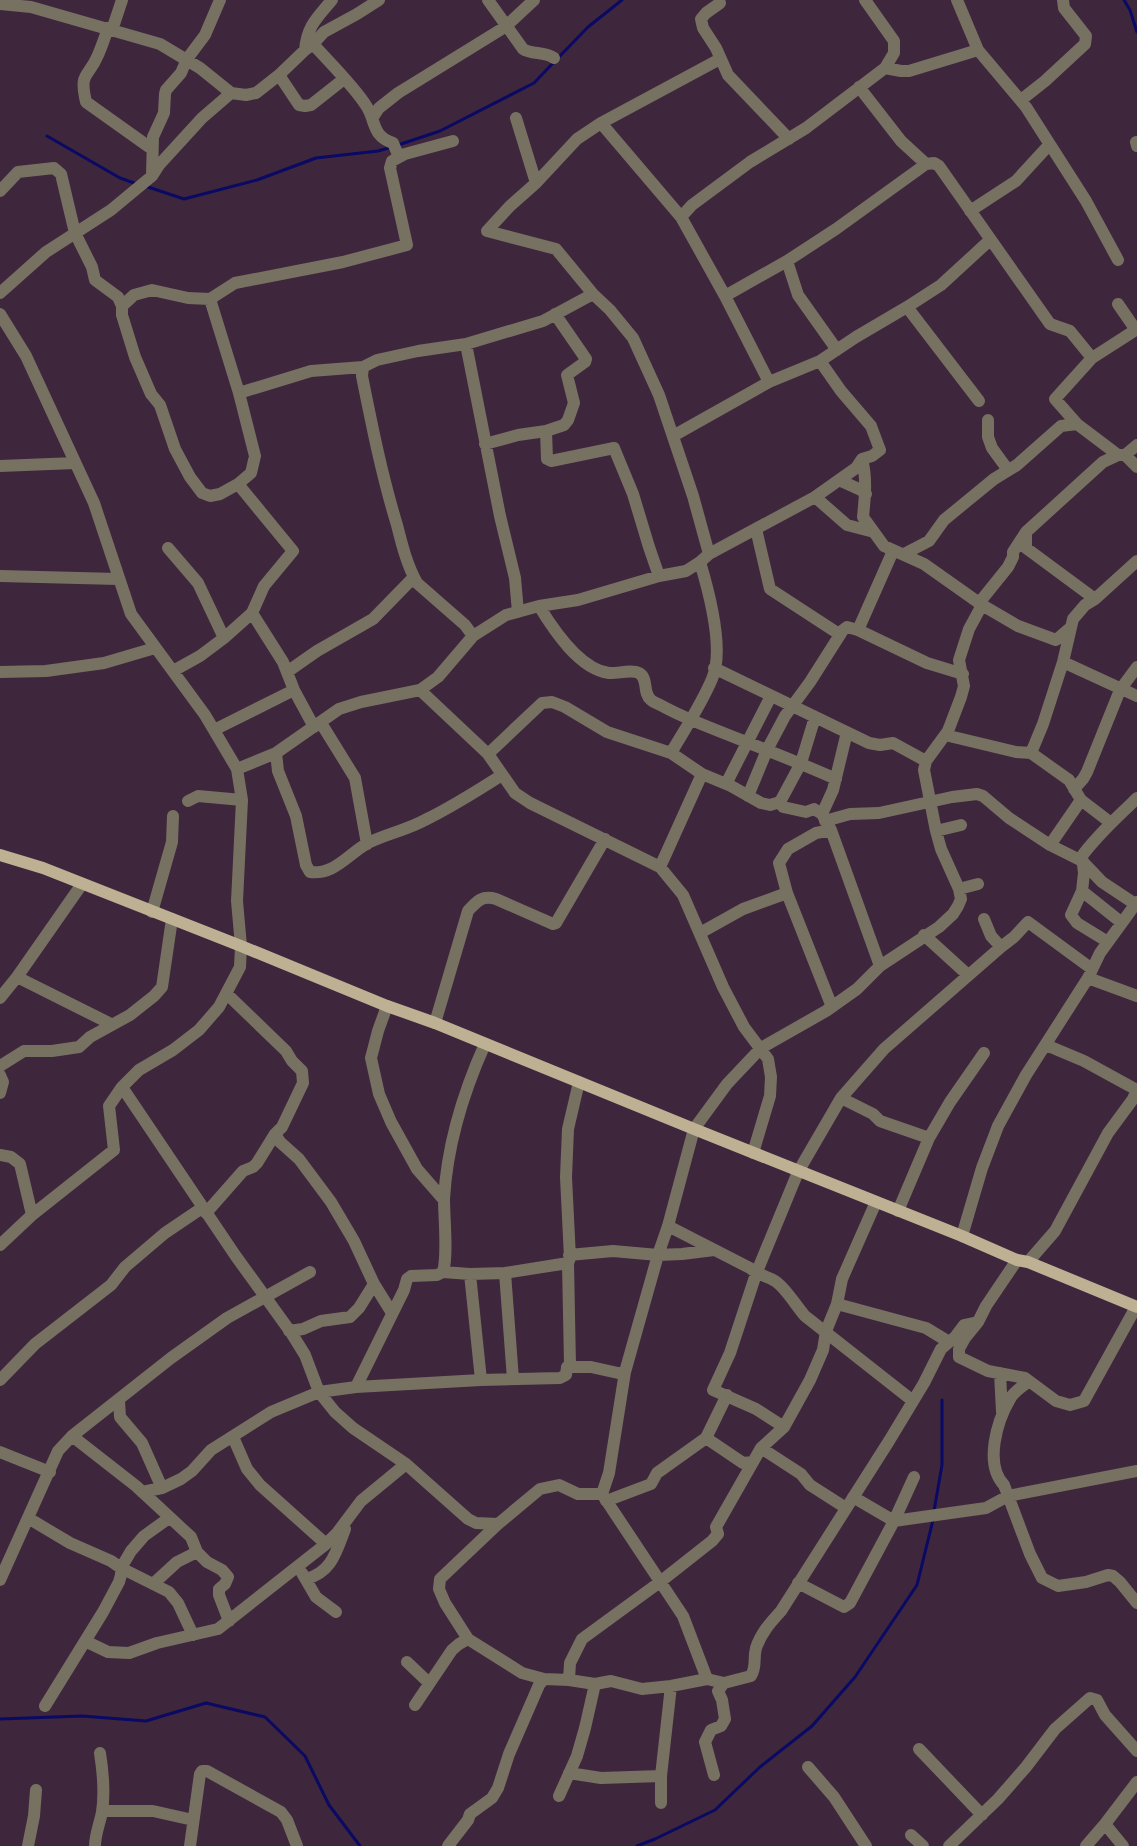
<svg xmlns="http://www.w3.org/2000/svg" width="1137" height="1846" viewBox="0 0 1137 1846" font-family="'Exo 2',sans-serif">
<rect width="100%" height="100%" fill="#3e263d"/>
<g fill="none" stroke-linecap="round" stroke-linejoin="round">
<!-- stream -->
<path stroke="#0a0a64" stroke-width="3" d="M1124 0 1130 10 1137 32
M558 58 588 27 622 0
M47 136 120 178 137 184
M398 145 440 131 534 83 554 62
M145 186 184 199 257 180 316 158 378 151 392 147
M934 1511 942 1465V1400
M0 1719 82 1716 146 1721 206 1703 265 1717 305 1756 329 1805 360 1846
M637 1846 655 1839 715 1810 760 1767 812 1726 855 1677 917 1585 933 1520"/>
<!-- minor -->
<path stroke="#777162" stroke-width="12" d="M488 0 523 49C532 55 544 51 554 58
M957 0 978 50 1026 107 1086 201 1118 260
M720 3 706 13 701 19 703 28 716 48 728 75 789 139
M0 4 31 7 160 44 200 68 231 93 246 95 256 93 279 75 305 50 313 44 324 32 357 14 379 0
M108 28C105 37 102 46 98 55 88 79 79 71 86 102L152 149
M112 30 122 0
M313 44C329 62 355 87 367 107 376 122 372 136 393 143L399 157
M305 50C307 26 317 18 332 0
M885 68 901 71H909L978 50
M279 75 299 105 305 106 311 105 344 79
M859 87 901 141 926 164 934 163 939 166 1050 324 1070 331 1092 358
M1021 100 1045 81 1085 44 1086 36 1064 8 1063 0
M373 117 379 108 398 93 505 27 534 0
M516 118 536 183 510 206 487 231 556 249 593 294 610 310 633 338 659 395 693 496 709 554
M601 123 681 217 725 296 769 382
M1136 142 1137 146
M152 176 153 137 164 113 165 94 166 90 181 73 187 59 205 35 220 0
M536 183 577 139 601 123 720 59
M0 191 18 172 54 168 61 174 75 233 92 267 95 280 118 297 122 306V315L135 357 151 394 160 405 175 449 190 477 202 493 210 496 220 494 238 484 251 473 255 456 239 393 210 299 188 298 152 290 134 295 122 306
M970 211 1016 181 1049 145
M681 217 692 205 750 162 806 128 885 68 894 53V41L865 0
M787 261 798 295 837 350
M0 293 46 252 111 210 152 176 159 165 202 118 231 93
M725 296 787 261 836 229 926 164
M210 299 235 283 343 262 407 245 390 168 392 161 405 154 453 141
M1118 304 1136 330
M907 307 979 401
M0 314 26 356 94 503 131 614 205 715 237 769 242 800 237 901 241 946 240 967 219 1007 199 1030 173 1050 139 1070 122 1087 109 1106 114 1150 32 1215 0 1245
M1137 329 1092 358 1055 399 1077 424 1118 455H1125L1137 467
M466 344 500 516 515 578 518 612
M363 367 362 376C372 426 382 476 397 525 402 545 407 565 417 583L465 625 473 636
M239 393 311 371 363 367 377 360 418 351 466 344 543 321 593 294
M988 420V437L992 448 1008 470
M546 431 547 459 551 461 614 448 633 494 649 547 659 576
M673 436 769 382 820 361 856 337 907 307 941 285 990 240
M485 444 518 435 546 431 564 425 568 420 574 403 567 375 585 362 586 359 555 314
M1125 455 1137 445
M862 459C867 478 865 497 863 517L884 546 924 564 982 605 1018 626 1056 640 1070 628
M0 466 75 463
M839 480 861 490 866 494
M815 497 847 525 874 532
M756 529 770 589 839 634
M1026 532V548L1095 599
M168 548 198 583 224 638
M904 554 929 541 944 520 994 479 1017 465 1061 426 1077 424
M0 576 118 579
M979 603 1008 567 1013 557V552L1026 532 1103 462 1118 455
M539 606C553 629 579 669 609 673 617 674 631 669 639 673 649 679 642 692 651 700 654 703 660 704 664 707 681 716 698 723 716 730 756 746 796 761 836 779
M252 613 283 662 294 690 314 727
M858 630 927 663 963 674
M1063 662 1137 696
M714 668 869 743 880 745 893 743 926 761
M173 671 200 656 224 638 252 613 264 586 293 551 238 484
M0 672 46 671 104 663 155 648
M287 672 317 651 373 619 414 577
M420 690 488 754 515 793 530 803 660 867 683 895 723 987 744 1027 768 1059 771 1077 770 1096 753 1153
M321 723 355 778 367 844
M214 730 294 690
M945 735 1016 752 1031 753 1069 780 1081 800 1111 823
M276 753 278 771 296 816 306 865 310 872C335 875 348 854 368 843 386 834 407 830 425 820 452 807 477 791 502 775
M671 753C685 729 701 705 712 679 725 650 709 592 700 562
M1031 753 1043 724 1063 662 1073 619 1085 605 1095 599 1137 561
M488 754 542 703 552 702 565 707 607 732 671 753 702 774 731 786 761 803 770 805 780 802 783 807 806 812 814 809 822 814 831 830 880 966
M237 769 276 753 339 709 361 702 420 690 438 677 473 636 506 615 539 606 578 600 659 576 686 571 700 562 709 554 815 497 856 468 862 459 872 456 880 450 871 426 841 391 820 361
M726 784 771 696
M1074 789 1083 779 1087 772 1120 690 1137 667
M748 796 767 750 785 716 810 682 843 630 847 627 858 630 893 551
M188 801 198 796 242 800
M780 802 801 763 815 717
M822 814 833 790 847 732
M825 821 850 814 879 813 952 797 977 794 983 796 1009 818 1050 845 1082 861 1102 882 1135 904
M831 830 816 833 788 849 779 863 787 893 832 1007
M936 831 961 825
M1050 845 1081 800
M660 867 702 774
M959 889 978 884
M1082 891 1122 923
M152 912 172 842 173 816
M984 919 991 936 1001 947
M700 933 743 909 787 893
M924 935 968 975
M1108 942 1077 923 1071 915 1082 891 1084 873 1082 856C1099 833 1118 817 1137 798
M17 977 111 1024
M1088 978 1137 996
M0 998 17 977 82 884
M387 1006 378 1031 371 1058 379 1094 391 1122 417 1169 444 1200
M435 1023 468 911C477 901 482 895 496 899L553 924 556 923 605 839
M0 1066 24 1051H52L79 1047 90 1037 130 1015 154 996 162 987 172 919
M0 1075 3 1082 0 1093
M122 1087 235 1255 292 1334 305 1355 319 1392 335 1412 353 1428 406 1464 468 1519 476 1523 498 1524
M841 1098 873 1114 880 1121 929 1138
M275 1134 280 1142 299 1159 331 1202 354 1241 374 1284 392 1313
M0 1155 11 1157 20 1164 32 1215
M898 1211 929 1138 950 1102 984 1053
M206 1213 243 1171 253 1167 257 1163 275 1134 282 1127 303 1083 302 1071 292 1061 286 1051 227 994
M668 1226 750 1268C758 1275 767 1276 775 1281 786 1288 796 1306 805 1316L913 1401
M962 1236 982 1168 998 1126 1026 1075 1088 978 1100 953 1137 902
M569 1255 613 1251 658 1255 682 1254 714 1250
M1017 1260 986 1306 978 1322 965 1338 959 1349V1357L988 1371 1025 1378 1056 1401 1070 1405 1084 1401 1136 1307
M1028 1262 1055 1231 1108 1133 1133 1099 1137 1090 1084 1061 1046 1045
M443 1272C448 1255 444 1218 444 1199 447 1146 463 1093 485 1044
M505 1273 513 1379
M470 1274 481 1380
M837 1304 926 1328 949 1342
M289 1331 303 1329 321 1321 350 1317 359 1308 374 1284
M567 1367H591L618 1373 625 1372
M1000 1373 1002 1412
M1025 1378 1026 1383 1024 1385C1019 1389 1013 1393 1010 1399 997 1421 984 1464 1004 1485L1030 1554 1042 1578 1058 1586 1086 1582 1108 1575 1113 1576 1120 1582 1137 1603
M0 1380 35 1344 111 1285 125 1267 165 1233 202 1208
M356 1387 404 1290 407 1279 411 1276 437 1275 443 1272 470 1274 505 1273 568 1263
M119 1401 120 1417 142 1443 162 1488
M784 1427 756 1409 713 1390 730 1353 756 1274 798 1172 841 1098 884 1049 1001 947 1014 937 1028 922 1092 969
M72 1436 136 1486 191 1537 197 1552 207 1562 222 1570 228 1577 225 1584 219 1589V1595L229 1621
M233 1437 247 1469 260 1485 326 1544
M706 1438 743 1463 753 1462 761 1448 801 1474 810 1485 846 1508
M0 1452 50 1472
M142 1492 162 1488 181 1479 192 1471 211 1450 271 1412 319 1392 356 1387 481 1380 560 1378 566 1375 567 1367 570 1365 568 1263 570 1258 566 1177 568 1129 579 1082
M602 1494 609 1473 625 1372 658 1255 668 1226 694 1129 727 1084 761 1048 826 1011 857 989 880 966 939 927 953 914 958 906 961 899 959 889 941 849 936 831 924 770 926 761 948 731 961 697 964 686 959 660 969 629 982 605
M602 1494H578L559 1485 540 1489 498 1524 440 1579 439 1589 445 1603 468 1639 522 1673 544 1679 569 1680 570 1663 582 1639 660 1582 712 1541 718 1534 716 1527 761 1448 784 1427 810 1380 823 1350 826 1331 837 1304 842 1279 876 1202
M602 1494 683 1616 707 1679
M853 1497 894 1521 986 1508 1008 1496 1137 1471
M606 1501 651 1484 657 1473 706 1438 727 1395
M28 1518 70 1543 111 1561 121 1568 169 1592 178 1603 193 1635
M302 1573 316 1597 336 1612
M306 1579C332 1572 336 1552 345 1529
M0 1580 58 1451 72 1436 171 1358 227 1318 310 1272
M798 1583 844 1607 850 1603 894 1521 914 1477
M153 1584 177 1562 197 1552
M85 1641 108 1652 129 1653 157 1643 218 1629 326 1544 337 1533 361 1501 406 1464
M407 1662 429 1683
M569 1680 595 1684 611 1681 642 1689 671 1686 707 1679 724 1683 751 1676C757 1666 753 1659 756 1648 761 1633 770 1623 781 1611L889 1441 924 1383 941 1349 955 1337 964 1325 978 1322
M415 1705 452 1650 459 1644 468 1639
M45 1706 103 1612 119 1582 121 1575V1568L131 1551 144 1536 169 1518
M919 1749 982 1815
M808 1767 834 1797 866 1846
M569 1773 601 1778 661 1776
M714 1775 705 1742 711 1730 721 1726 725 1719 722 1700 718 1691 724 1683
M559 1796 577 1756 585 1728 595 1684
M661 1803V1776L671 1686
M102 1811H153L193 1820
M1105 1824 1123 1846
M911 1835 923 1846
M28 1846 34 1816 36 1790
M95 1846C95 1834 100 1823 102 1812 105 1792 103 1772 100 1753
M190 1846 200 1774 202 1771H207L281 1812 287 1820 297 1846
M448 1846 468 1820 470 1814 492 1798 498 1788 509 1754 539 1685 544 1679
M949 1846 998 1799 1026 1767 1055 1729 1090 1698 1097 1700 1105 1715 1137 1751
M1086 1846 1105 1824 1137 1782"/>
<!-- major -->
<path stroke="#beb193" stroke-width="12" d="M0 855 43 868 241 946 387 1006 435 1023 579 1082 694 1129 962 1236 1017 1260 1028 1262 1137 1307"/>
</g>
</svg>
